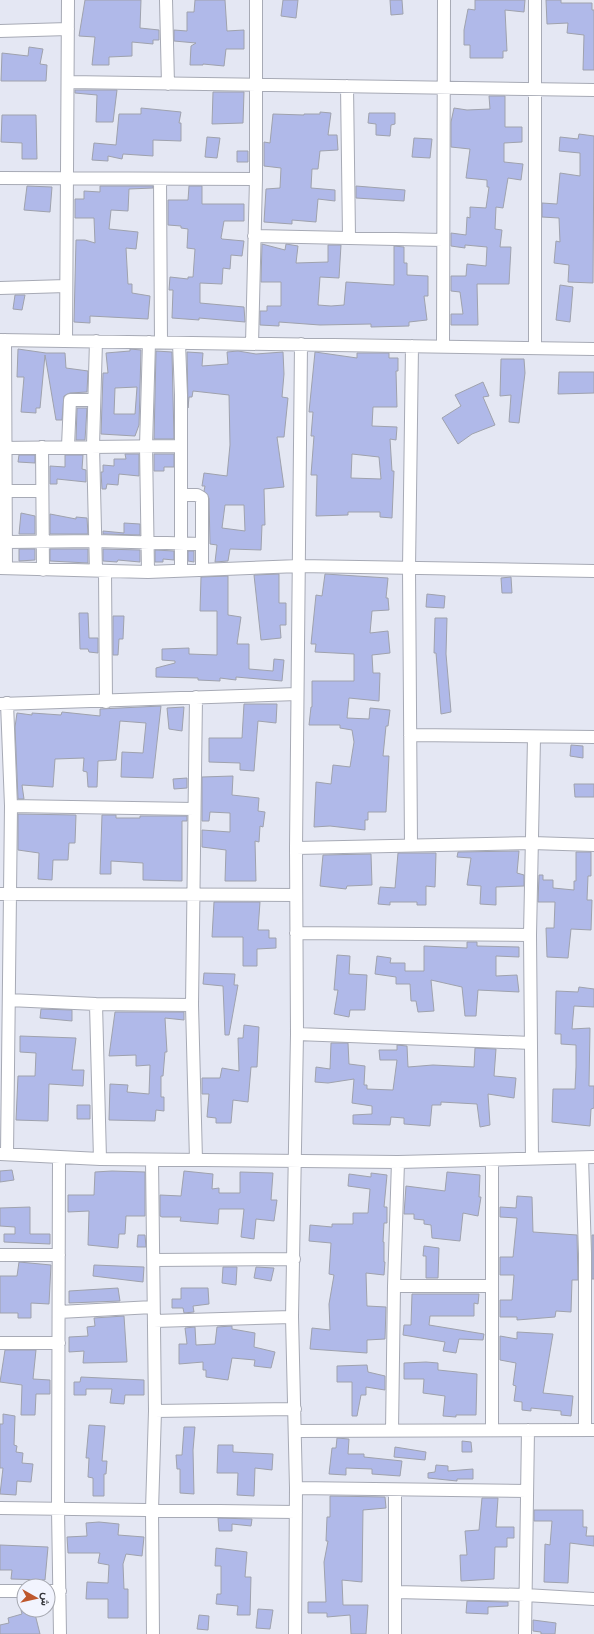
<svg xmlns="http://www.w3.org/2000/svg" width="594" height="1634" viewBox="0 0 594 1634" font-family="'Roboto Condensed',Vazirmatn,sans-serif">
<rect width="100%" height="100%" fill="#e4e7f3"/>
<!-- building -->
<path fill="#b0b9e9" stroke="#9fa2ad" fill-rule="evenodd" d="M85 0H141L140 28 159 30V40H153V44L132 42V56L109 57V65H92L95 37 79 36Z
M195 0H225L227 31 244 30V49H226L224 66 203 64V65H190L191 46 196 43 174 41V30L187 31V12H194Z
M283 0H298L296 18 281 16Z
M390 0H402L403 14 391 15Z
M475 0H525L524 12 505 10 507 51H503V58H470V45H464V30L468 9 475 10Z
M546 0H561V3H592V10H594V70H583L584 35 567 33 568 23 547 24Z
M29 47 43 49 40 64 47 65 46 81H1L2 53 28 56Z
M75 90H117L113 122H96L97 95 75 93Z
M213 92H244L243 123 212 124Z
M489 96H505V127H522V142L504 143V162L523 164 521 180 508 178 503 208 496 207 495 229 502 230 500 247H511L509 284H477L478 325H451V314H463L460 292 451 291V276H466L467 264 486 266 487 247 465 245V248L451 246V233L466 235 467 217 470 218V207L486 208 489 187H487V180L466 178 470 149 451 147V122L454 108 467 110 490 109Z
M141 108 181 112 179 123H181V141L153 140V156L123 154 122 159 108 156V161L92 160 94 143 116 145 119 114H141Z
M320 112 331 113 328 135H337L338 150 320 151 318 169H312L311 188 335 190V201L318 199 316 222 292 220V224L264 222 266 189 280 188 281 168 264 166V142L270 143 273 114 304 115V114H320Z
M369 113H395V124L391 125 390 136 376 135V124L368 123Z
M2 115H36L37 159H22V143L1 142Z
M579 134 594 136 593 283 568 282 569 265 554 263 556 241 560 242 559 218 542 217V203L557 204 560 173 580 176V153L559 151 560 137 578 139Z
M207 137 220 138 217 158 205 157Z
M414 138 432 139 430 158 412 157Z
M237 151H248V162H237Z
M27 186 52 187 50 212 24 210Z
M100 186H153V188L129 189 128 211 111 210 109 229 138 232 136 249 126 248 128 284H132V293L150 296 148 319 90 316V323L74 322 76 240H85L95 243 94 218H75V199H84V191L100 192Z
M189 186H202V204H244V221H224L221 238 222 239 244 241 242 256 231 255 230 269 223 268 222 284 200 283V303L244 307 245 322 199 318V320L172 318 173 290H169L170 277 188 279V277H193L195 249 187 248 188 229 181 228V226L168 225V200H188Z
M356 186 405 190 404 201 356 198Z
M262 244 285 250 286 244 298 246 296 263 328 262V245H341L339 278 320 277 318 305 331 306 344 305 346 282 394 285V246L404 247V263H407V275L428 276V296H424L427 320 409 322V326L371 327V324L320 325 279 322V326L260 325V311H267V306H281V282H261Z
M560 285 573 287 570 322 556 320Z
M15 295H25L22 310 13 309Z
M18 349 46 353H65L66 368 88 371 87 392 70 393 64 396 62 420H56L45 355 40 408H36V413L21 412 24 377H17Z
M130 349 141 350 139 425 135 436 101 434 103 373H108L106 353 130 351ZM137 387 135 414H114L115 388Z
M156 351 172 352 174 439H154Z
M238 351 256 354 283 352 284 374 282 397 288 398 284 437H277L284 487 264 489 265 525H262L261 550 230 549 228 561 215 562 217 545 210 544 209 498 204 491 205 486H202L204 473 227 476 230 445 229 395 193 391 192 397H189L188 408 187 352 203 353 202 366 228 364 227 352ZM225 505H244L245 531 222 528Z
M315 352 357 358V353H389V358H398V371H396L397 407H373L372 426 397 427 396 440 390 439 392 471H394L392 518 380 517V512H348V515L316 516 317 475H311L314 436H311L313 412H309ZM352 454 379 457 381 479 351 478Z
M501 359H524L525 373 519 423 509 422 511 395 500 396Z
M559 372H594V393L558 394Z
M483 382 489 396 483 397 495 425 472 434 458 444 442 418 461 406 455 395Z
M77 408H87L85 440H76Z
M125 454H139V476L119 474 118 485 107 484 106 489H102L101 472H103V465L114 466V459H126Z
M154 454H174V467H164V471H154Z
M19 455H35V463L18 462Z
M65 455H83L82 469 86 470V482L57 479V484H50V466L65 467Z
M21 513 35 516V534H19Z
M50 514 76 519V517L87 518 88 534H50Z
M124 523 140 524V535L103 534V531L124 533Z
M19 549H35V560L19 561Z
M50 549H88V563L50 561Z
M103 549 140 550V562L118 560 117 562 103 561Z
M155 550 174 551V560L163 559V562H155Z
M188 551H194V562L188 561Z
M279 574V603H286V625H280L281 638 261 640 254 575Z
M325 574 388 578 386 598H388L389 610 372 611 370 633 388 631 390 653 372 655 373 673H380L379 701 349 698 347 718 369 719 370 708 390 710 388 726H386L383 756H389L386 812H368V820H365V830L330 826 314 827 316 782 331 784 333 765 350 767 354 742 352 730 340 728V725H309L311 707H312V681H354V654L315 652 316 644H311L316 595 322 596Z
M228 576V615L241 617 237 644H249V669L273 671 274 659 284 660 282 681 236 677V680L220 678V681L198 680V678L156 677V668L175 663V661L162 660V649L189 648V654L217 655V611H200L201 577Z
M511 577 512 593H502L501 578Z
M427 594 445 596 444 608 426 607Z
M79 613H88L89 638H98V653L89 652 88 649H80Z
M113 616H124L123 639H119L118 655H113Z
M435 618H447L446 654 451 712 441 714 436 653H434Z
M244 704H277L276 723 258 721 254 771 240 770V763L209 762V738H242Z
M161 706 153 778 121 777 122 752 143 753 146 723 120 721 116 760 98 761 97 787H88L87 772 83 771 84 758 55 759 53 787 22 785 24 799H18L15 727 17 713 32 715V713L61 715 62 712 100 716V709Z
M184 707 182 731 169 729 167 708Z
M571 745 583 746V758L570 756Z
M233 776 232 795 259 798 258 811 265 812 263 827 260 826 259 842 255 841 256 881H225L226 850 202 847V830L230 832V813L210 812 209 821H202V777Z
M187 778V788L174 789 173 779Z
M574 784H594V797H575Z
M18 814 76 815 75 843H69L68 860H53L52 880 38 879 39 853 18 850Z
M102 815H116V818H140V816H187V821H182V881L143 880V863L111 861V874H100Z
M519 851 517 873 524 875V886L496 887V905L480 904 481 886 467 885 471 858 457 857 458 852Z
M576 852H591V876H588L587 900H592L591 930 571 929 568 958 547 957 546 928H554L555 902H538L539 875H543V880H553V888L574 890V881H576Z
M398 853H436L435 887 426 886V905H417V902H390V905L378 904 380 887 395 888Z
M371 854 372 885 347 886 346 889 320 886 323 855Z
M214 902H260L258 930H269V938H276V948L257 949V966H243V937H212Z
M467 942H477V946L519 947V957L496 956V976L517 975 519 992 478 990 476 1016H465L462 987 431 980 434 1011 418 1012 416 1001H411L410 984H396V977L375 974 377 956 391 958 390 963H405V971H424V946L467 948Z
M337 955 350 956 349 974 367 975 365 1010H350L349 1017 334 1014 338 990H334Z
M204 973 235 974 234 985H238L229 1035H225L223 986 203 984Z
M579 987 594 989V1007L574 1006 572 1029 590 1028 589 1086H594V1108L591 1109 590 1126 552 1122 553 1089H575L576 1067V1045L561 1044V1034H555L556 991 578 992Z
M41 1009 72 1010V1021L40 1018Z
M115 1012H184V1020L165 1018 167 1052H165L163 1076H161V1097H164V1111L156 1110 155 1121 109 1120 110 1084 128 1085 127 1092 149 1094 150 1065 136 1066V1055L109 1056Z
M244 1025 259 1027 257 1067H251L248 1102 233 1100 231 1123H216V1118L207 1117 209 1094H202V1078H220L222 1068 239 1071 238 1038H243Z
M20 1036 76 1038 72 1070H84L83 1086 49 1084 48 1121 16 1120 18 1076H35L36 1053 20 1052Z
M331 1043H348L349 1064 365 1066 364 1085H367V1089L393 1090 397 1060H380L379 1050H397V1045L407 1046 408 1067 433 1065 474 1067 475 1048 496 1049 494 1076 516 1078 514 1098 488 1094 490 1125 480 1127 477 1104 441 1102V1105H432L430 1126 404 1124V1118L391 1117 390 1125 353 1124V1115L372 1114V1106L352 1103 354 1079 328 1083 315 1082 316 1067 330 1069Z
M77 1105H90V1119H77Z
M12 1170 14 1180 0 1182V1171Z
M112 1171 145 1172V1216H126L125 1234H119L118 1248 88 1245 89 1211 68 1212V1195H94L95 1172Z
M184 1171 213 1174 212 1189 219 1188V1193H240V1172L273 1173 271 1200H277L274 1221 256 1219 254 1239 241 1237 244 1209H219L218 1224 180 1221 181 1217H162L160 1216V1195L181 1196Z
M447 1172 480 1175 479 1197H481L478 1216 463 1213 460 1241 432 1238 431 1225 424 1224V1220L414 1219V1214H404L406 1186 445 1191Z
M371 1173 387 1175 384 1207H387V1223H384L383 1242H384V1262H385L384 1275 366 1273 367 1306 386 1307 385 1339 367 1340V1353L310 1349 312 1328 330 1330 329 1304 334 1275 329 1274 331 1243 309 1241 310 1225 332 1227V1224H353V1213H368L370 1189 348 1186 349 1174 371 1177Z
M517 1196 532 1197 533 1232 577 1235 578 1280H572L571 1312 556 1311 555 1317 517 1320V1317H500V1300H512L514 1275H500V1257H513L517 1218 500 1217V1207L516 1208Z
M30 1207V1234H50V1244L4 1242V1234H15V1227L0 1226V1208Z
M138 1235H145L146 1247H137Z
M592 1235H594V1279H592Z
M424 1246 439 1248 438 1278H426V1256H423Z
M19 1262 51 1265 49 1304 31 1303V1318H18V1313H0V1276H17Z
M94 1265 144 1267 143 1282 93 1276Z
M223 1267H237L236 1285 222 1283Z
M256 1267 274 1268 271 1281 254 1278Z
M118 1288 120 1301 69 1303V1291Z
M181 1288H208L209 1304 193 1306 194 1312 184 1313 183 1308H172V1299H181Z
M412 1294H479L478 1304 474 1303V1316H430L429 1325 484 1334 483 1340 459 1339 456 1353 443 1351 445 1342 403 1335 404 1325H411Z
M124 1316 127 1362 83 1363 84 1351 69 1352V1337L88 1336 87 1327 95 1326 94 1318Z
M232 1326V1329L255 1333 254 1347 275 1352 271 1368 254 1366 255 1360 232 1358 228 1380 206 1377V1370H203V1362L179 1364V1344H187L185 1328 195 1327 196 1345 215 1344 217 1327Z
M517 1332 553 1334 543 1393 573 1396 571 1416 561 1415V1411L531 1408V1411L522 1410V1402L514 1401 516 1386 513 1385 516 1363 500 1360V1336L517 1339Z
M5 1350H36L33 1379 50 1380V1394H36L35 1415H21L22 1385 0 1382Z
M426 1362 438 1363V1370L477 1374 476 1415H456V1417L443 1416 445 1396 423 1393 424 1379H404V1363Z
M367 1365 368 1372 385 1376V1390L366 1387V1395H361L357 1416H352V1382H337V1366Z
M81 1377 144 1380V1395H125L124 1404 110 1403 112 1389H86V1395H74V1382H80Z
M3 1414 15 1416 14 1445 17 1446 16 1452 23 1453 22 1463 33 1464 31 1482 17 1481 16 1495 0 1494 3 1468H0V1424H3Z
M89 1425 105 1426 102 1461H107L106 1474H104V1496H93V1478L88 1477 89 1458H86Z
M184 1427H195L193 1450 194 1494 180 1493V1469H177L176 1455H182Z
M337 1438 349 1439 348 1454H364V1457L402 1461 400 1476 372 1474V1469L346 1468V1475L329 1474 332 1448H336Z
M462 1441 471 1442 472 1452H462Z
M218 1445H233V1452L273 1454 272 1470 255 1468 254 1496 237 1495 238 1473H217Z
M395 1447 426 1452 425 1460 394 1457Z
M436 1465 448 1466V1471L473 1469V1479H457V1481L428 1478V1473L435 1472Z
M330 1496 385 1497 386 1508 363 1510 362 1582 342 1580 343 1605H368L366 1634H351L350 1615 327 1617V1613H308V1602H326L324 1562 328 1541H326L327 1517H330Z
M482 1498H498L496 1527H514V1538H507V1547H495L494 1579 461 1581 460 1555H467L465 1531 479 1530Z
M534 1510H583V1527H587L586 1536H594V1546L570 1543 568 1583 544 1582 545 1544 550 1545 552 1521H534Z
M218 1518 252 1519 251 1526 232 1524V1531H219Z
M99 1522 119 1524 118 1535 144 1537 142 1556 126 1554 123 1564 124 1589H128V1618H108V1599H86L87 1582 108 1583 109 1565 98 1563 100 1553H68L67 1537 87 1536 86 1523Z
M0 1545 48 1547 45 1580 11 1579 12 1570H0Z
M216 1548 247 1552 245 1577H251L250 1615H237L238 1606 216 1604 217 1594H221V1566H215Z
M467 1601 508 1602V1606L488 1607V1614L466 1613Z
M258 1609 273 1610 270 1629 256 1628Z
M21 1610H34L40 1634H0V1625L9 1623 8 1618 22 1614Z
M199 1615 209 1616 208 1630 197 1629Z
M533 1620 556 1623 555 1634H541V1632L533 1631Z"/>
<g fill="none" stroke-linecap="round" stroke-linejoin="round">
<defs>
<path id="minor" d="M166 0 168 84
M535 0V348
M0 31 68 29
M68 82 594 90
M347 86 349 237
M0 178 256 179
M160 179 161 342
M254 236 443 240
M0 288 66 286
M0 340 594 349
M5 340 6 568
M66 341 68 0
M179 343 181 395V571
M252 344 256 179V0
M443 347 444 0
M68 446 70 400H94
M42 447 43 570
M0 448 180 446
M6 491H42
M181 495H197L202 498V568
M7 542 96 541 202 544
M0 568 148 572 299 566 594 571
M96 571 93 446 96 341
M105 571 106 702
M148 572 146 446 149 342
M7 703 11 806 7 1154
M0 704 297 694
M410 735 594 737
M11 806 194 809
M411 845 409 569 412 346
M296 848 532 843 594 845
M0 894 296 895
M296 933 530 935
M9 1000 96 1004 192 1005
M96 1004 100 1159
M297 1034 531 1043
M0 1154 100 1159 398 1162 594 1157
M59 1157 58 1509 60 1634
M582 1158 585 1254V1430
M532 1159 530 935 534 738
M152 1160 155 1411 152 1510 153 1634
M196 1160 192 1005 196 697
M0 1255H59
M154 1260 294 1259
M394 1286H491
M59 1312 153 1307
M154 1321 292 1317
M0 1343H59
M155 1411 295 1409
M492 1429V1160
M295 1431 594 1430
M392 1431 394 1286 398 1162
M296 1488 527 1491
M395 1491V1634
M0 1508 296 1512
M0 1591H24
M48 1591H60
M396 1592 525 1595 594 1599
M295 1634 296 1488 292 1317 297 1034 296 848 301 344
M525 1634 528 1430"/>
</defs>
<!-- minor casing -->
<use href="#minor" stroke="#a7aab5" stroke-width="14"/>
<!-- minor -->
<use href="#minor" stroke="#fff" stroke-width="12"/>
</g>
<!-- north arrow -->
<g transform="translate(36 1598) rotate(98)"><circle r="19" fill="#f2f4fe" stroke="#a6a8b0"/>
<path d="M0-3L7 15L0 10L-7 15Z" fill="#be572d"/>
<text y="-6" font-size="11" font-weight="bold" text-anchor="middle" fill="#34353a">ش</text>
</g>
</svg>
